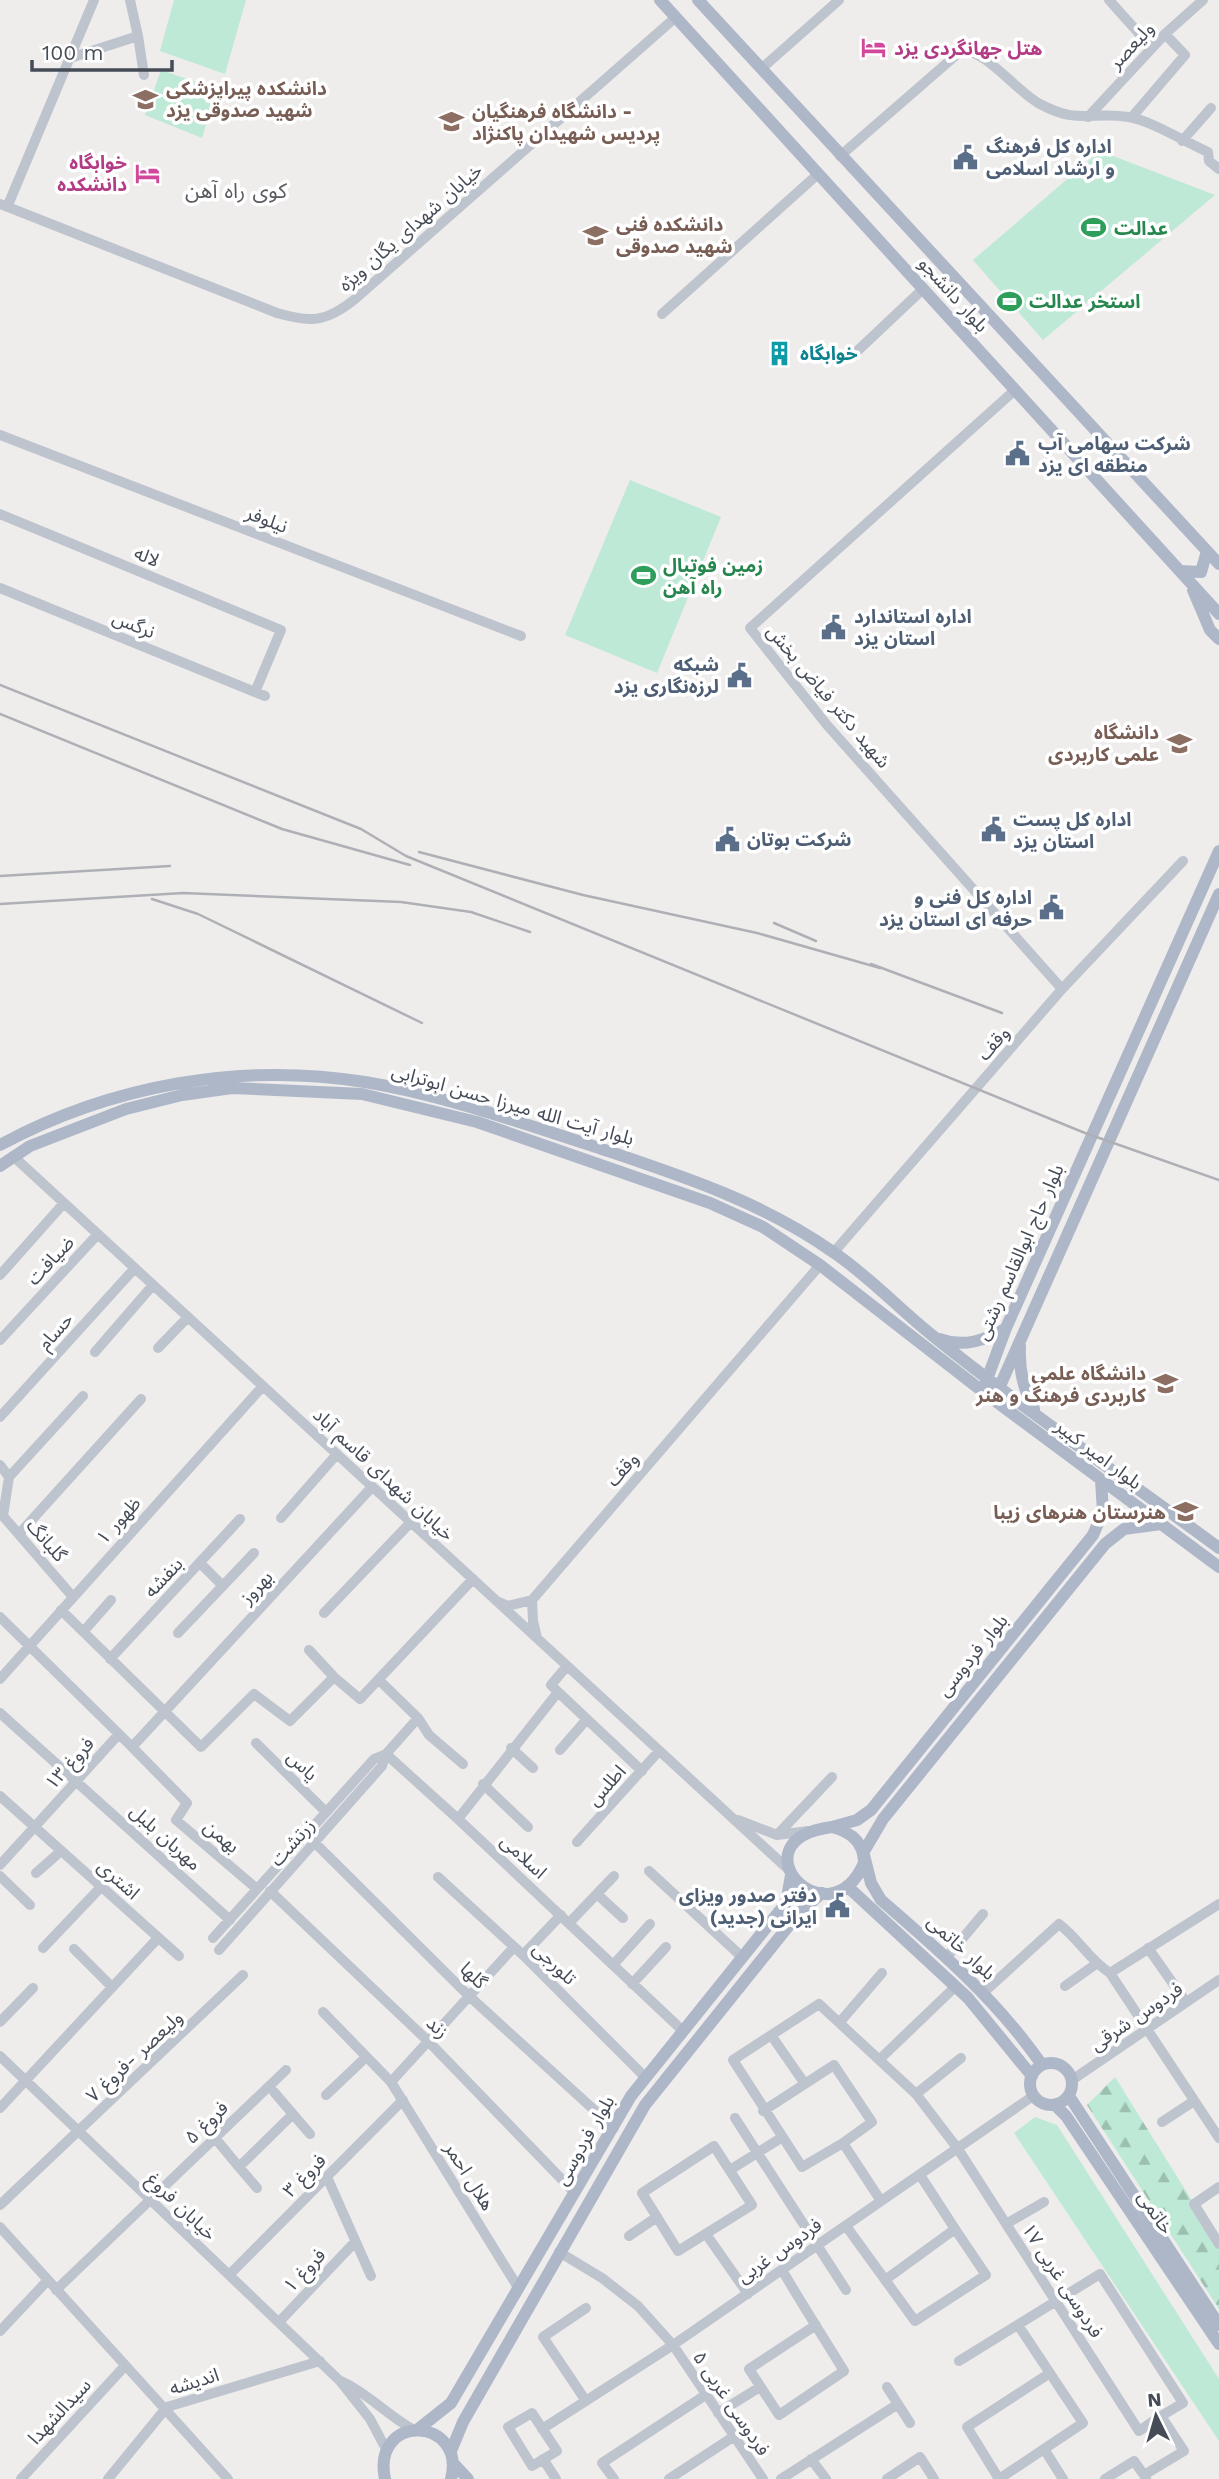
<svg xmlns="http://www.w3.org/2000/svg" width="1219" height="2479" viewBox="0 0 1219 2479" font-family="'Work Sans','Noto Sans Arabic',sans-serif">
<defs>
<pattern id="forest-firs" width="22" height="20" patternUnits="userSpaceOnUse" patternTransform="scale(1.75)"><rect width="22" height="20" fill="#bee9d6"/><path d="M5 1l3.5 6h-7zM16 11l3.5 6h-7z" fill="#9cbfb0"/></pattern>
</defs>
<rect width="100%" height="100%" fill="#efecec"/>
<!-- grass -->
<path fill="#bee9d6" d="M174 0H246L225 74 160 51Z
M161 70 216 89 202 138 145 115Z
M1100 151 1215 195 1043 340 973 260Z
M630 480 721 517 657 673 565 635Z
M1035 2117 1057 2125 1219 2379V2441L1014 2133Z"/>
<!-- forest -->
<path fill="url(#forest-firs)" d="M1115 2077 1219 2244V2309L1087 2105Z"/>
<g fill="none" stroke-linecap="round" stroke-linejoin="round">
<!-- minor -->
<path stroke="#bec4cd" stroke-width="10" d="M130 0 138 36
M1109 0 1152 48
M73 57 138 36 144 75
M761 69 839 0
M1088 117 1165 34 1203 0
M1132 117 1185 55 1165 34
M1182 141 1211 108
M840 156 962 50C987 51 1016 91 1040 104 1079 125 1090 111 1129 117 1152 121 1185 142 1208 152L1209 161 1219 169
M0 204 277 313C311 323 327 322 355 299L676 17
M8 205 94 0
M662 314 818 174
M852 356 923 289
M1015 390 750 628 827 725 1062 989
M0 435 521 636
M0 514 281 630 255 692 265 696
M0 588 255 692
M13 1156 789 1870
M834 1252 1062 989 1183 861
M0 1275 64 1203
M0 1340 98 1234
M158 1348 188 1317
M95 1352 153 1285
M0 1417 135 1268
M0 1465 9 1477 3 1516 73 1597
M9 1477 83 1396
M281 1518 337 1454
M19 1534 141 1399
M200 1563 223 1586
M532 1600 820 1265
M532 1600 533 1621 537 1638
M499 1602 508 1606 532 1600
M61 1610 201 1747 254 1694 290 1721 334 1677 360 1699 473 1579
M324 1613 411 1522
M0 1617 119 1734
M84 1631 111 1600
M178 1633 254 1553
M309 1650 334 1677
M110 1659 240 1519
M0 1679 263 1386
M558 1692 551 1685 567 1666
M0 1713 230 1920
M418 1718 429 1735 463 1764
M256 1743 326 1812
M132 1747 187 1803 176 1820 257 1889
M511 1748 533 1768
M560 1750 587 1719
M386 1754 458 1819
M642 1771 558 1692 458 1819 682 2030
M483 1784 528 1827
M0 1796 179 1956
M738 1820 777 1835 808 1831
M306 1834 469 1996 614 2128
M777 1835 832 1777
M577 1842 659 1751
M0 1865 119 1734 132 1747 372 1487
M649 1871 742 1957
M36 1873 61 1851
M0 1876 30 1905
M438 1877 523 1955 645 2077
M270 1891 428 2041 575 2193
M597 1894 623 1918
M570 1922 614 1876
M213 1938 374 1759 386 1754 418 1718 380 1681
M43 1948 101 1887
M1148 1948 1186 2002
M74 1949 112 1987
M219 1950 382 1766 386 1754
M523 1955 561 1915
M947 1957 983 1914
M613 1965 650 1924
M1110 1973 1219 1904
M632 1984 666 1947
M1065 1986 1096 1964
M983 1993 1059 1924C1079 1939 1089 1960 1110 1973L1219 2138
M323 2012 391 2082 519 2289
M0 2022 33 1988
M840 2022 882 1973
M771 2035 805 2084
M0 2056 340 2381 370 2419 386 2449
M881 2058 956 1986
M1072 2080 1219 1980
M391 2082 514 1947
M274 2092 310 2134
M916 2094 961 2058
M326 2095 366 2057
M0 2108 158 1938
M763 2111 834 2065 872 2122 843 2143
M735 2118 846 2290
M1162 2122 1194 2101
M215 2138 239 2167 293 2114
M714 2146 752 2205 678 2251 642 2193Z
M239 2167 257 2188
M730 2170 781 2138
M920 2175 955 2229
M327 2177 371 2276
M1219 2187 1194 2204 1219 2244
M881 2201 843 2143 802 2167 733 2060 819 2004 916 2094 958 2149 1139 2431 1161 2416 1184 2451 1144 2475
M0 2205 243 1975
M1006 2224 1044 2202
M846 2226 915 2321 986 2275 955 2229 885 2280
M0 2227C77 2311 152 2395 228 2479
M706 2234 748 2294
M629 2236 657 2217
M559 2252 602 2278 638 2306 673 2345 763 2479
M782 2270C802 2304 823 2337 844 2371L779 2415 749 2369 816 2325
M229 2275 403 2100
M56 2290 286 2070
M279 2322 355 2242
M1018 2325 1083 2423 1044 2449
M0 2331 48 2280
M959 2361 1100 2274 1183 2403 1161 2416
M1050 2373 967 2427 999 2479 1044 2449 1063 2479
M341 2381C368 2393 388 2416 414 2430
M887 2387 910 2423
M586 2401 543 2337 586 2308
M532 2413 557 2451 532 2466 508 2427Z
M718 2413 760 2387
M542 2429 673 2345 1033 2096
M543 2459 556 2479
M811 2459 826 2479
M21 2479 124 2367
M108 2479 167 2407 320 2361
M614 2479 602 2463 704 2396
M669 2479 733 2437
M781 2479 898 2404
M887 2479 920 2457 934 2479
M1105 2479 1134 2461 1146 2478"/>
<!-- major -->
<path stroke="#aeb7c8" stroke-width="12" d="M660 0 1219 614
M698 0 1219 564
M1180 571 1201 572 1207 551
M1193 590 1210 630 1219 639
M0 1145C111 1085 241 1062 365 1082 444 1095 521 1123 596 1147 679 1175 761 1201 833 1252 869 1276 899 1309 933 1336 1025 1410 1124 1478 1219 1548
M0 1166 30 1146 126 1109 182 1095 232 1088 362 1094 477 1122 710 1203 763 1227 820 1265 986 1394 1219 1567
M940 1339C964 1348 985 1340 1005 1329
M1020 1346C1019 1370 1023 1388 1034 1409
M986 1382 1006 1328 1219 851
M994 1389 1000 1386 1219 894
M832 1827 857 1820 871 1810 1093 1535 1103 1512 1101 1480
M832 1827C851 1832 864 1842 864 1863 828 1945 731 1840 832 1827Z
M863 1853 883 1819 1105 1544 1124 1529 1161 1524
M864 1855 871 1883 881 1900C940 1951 998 2001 1042 2065
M847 1886 968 1998 1032 2076
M1030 2084a21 21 0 1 1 42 0a21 21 0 1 1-42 0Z
M1069 2096 1219 2325
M1055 2105 1066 2116 1219 2344
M417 2430 451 2403 631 2096 786 1903 791 1875
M451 2451 463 2422 645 2105 799 1913 822 1893
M454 2464 468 2479
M385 2479C371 2412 467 2417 451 2479"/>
<!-- rail -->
<path stroke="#afb0b6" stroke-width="2.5" d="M0 685 361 829 406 856 1085 1133 1219 1180
M0 714 282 829 410 865
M419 852 583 895 757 933 880 968
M0 876 170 866
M152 899 198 914 422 1023
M0 904 183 893 401 902 471 912 530 932
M774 923 816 941
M871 964 1002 1013"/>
</g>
<!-- icons -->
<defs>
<symbol id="hotel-bare" viewBox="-9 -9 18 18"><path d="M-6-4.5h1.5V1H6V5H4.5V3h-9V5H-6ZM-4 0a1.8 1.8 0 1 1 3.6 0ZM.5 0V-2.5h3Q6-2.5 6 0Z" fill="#d1479c" stroke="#fff" stroke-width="2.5" paint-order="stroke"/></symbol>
<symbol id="university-bare" viewBox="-9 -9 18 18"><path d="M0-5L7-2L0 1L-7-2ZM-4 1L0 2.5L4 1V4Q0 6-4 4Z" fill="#8d6e63" stroke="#fff" stroke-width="2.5" paint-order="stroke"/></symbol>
<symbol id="civic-bare" viewBox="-9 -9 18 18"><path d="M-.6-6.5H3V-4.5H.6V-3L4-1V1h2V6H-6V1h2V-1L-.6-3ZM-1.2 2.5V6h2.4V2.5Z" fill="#5c6f8a" stroke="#fff" stroke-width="2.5" paint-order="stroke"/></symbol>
<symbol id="stadium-bare" viewBox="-9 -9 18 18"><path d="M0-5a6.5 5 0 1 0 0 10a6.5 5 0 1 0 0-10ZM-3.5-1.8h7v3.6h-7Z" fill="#2e9e5b" stroke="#fff" stroke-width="2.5" paint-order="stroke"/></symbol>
<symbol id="building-bare" viewBox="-9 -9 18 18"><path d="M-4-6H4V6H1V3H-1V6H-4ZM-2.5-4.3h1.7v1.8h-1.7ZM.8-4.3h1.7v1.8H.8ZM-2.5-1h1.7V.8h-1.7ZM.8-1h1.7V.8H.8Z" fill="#0f9aa8" stroke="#fff" stroke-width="2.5" paint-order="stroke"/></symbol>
<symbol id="school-bare" viewBox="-9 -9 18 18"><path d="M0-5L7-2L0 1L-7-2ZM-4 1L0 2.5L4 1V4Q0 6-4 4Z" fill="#8d6e63" stroke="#fff" stroke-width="2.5" paint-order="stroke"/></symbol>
</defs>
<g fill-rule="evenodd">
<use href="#hotel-bare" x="856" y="30" width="35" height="35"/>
<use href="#university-bare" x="128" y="82" width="35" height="35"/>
<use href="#university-bare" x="434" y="104" width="35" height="35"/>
<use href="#civic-bare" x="948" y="140" width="35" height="35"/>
<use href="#hotel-bare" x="130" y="156" width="35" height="35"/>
<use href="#stadium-bare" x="1076" y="210" width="35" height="35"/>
<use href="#university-bare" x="578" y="218" width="35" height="35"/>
<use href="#stadium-bare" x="992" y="284" width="35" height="35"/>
<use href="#building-bare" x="762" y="336" width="35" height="35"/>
<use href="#civic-bare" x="1000" y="436" width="35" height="35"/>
<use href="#stadium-bare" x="626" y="558" width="35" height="35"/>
<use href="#civic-bare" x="816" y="610" width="35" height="35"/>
<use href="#civic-bare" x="722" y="658" width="35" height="35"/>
<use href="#university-bare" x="1162" y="726" width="35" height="35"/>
<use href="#civic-bare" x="976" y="812" width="35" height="35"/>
<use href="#civic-bare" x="710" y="822" width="35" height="35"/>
<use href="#civic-bare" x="1034" y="890" width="35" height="35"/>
<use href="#university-bare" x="1148" y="1366" width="35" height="35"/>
<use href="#school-bare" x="1168" y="1494" width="35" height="35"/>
<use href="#civic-bare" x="820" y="1888" width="35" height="35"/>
</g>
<g text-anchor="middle" stroke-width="7" stroke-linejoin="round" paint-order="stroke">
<!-- street labels -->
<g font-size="19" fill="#464c57" stroke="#fff">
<text transform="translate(1131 45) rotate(-47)" y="7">ولیعصر</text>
<text transform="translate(410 227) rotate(-41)" y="7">خیابان شهدای یگان ویژه</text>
<text transform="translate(954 294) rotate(48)" y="7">بلوار دانشجو</text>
<text transform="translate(267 519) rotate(21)" y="7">نیلوفر</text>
<text transform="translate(147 556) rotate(22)" y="7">لاله</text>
<text transform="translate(134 624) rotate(22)" y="7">نرگس</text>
<text transform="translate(829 696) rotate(50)" y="7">شهید دکتر فیاض بخش</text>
<text transform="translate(993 1043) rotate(-49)" y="7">وقف</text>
<text transform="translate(513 1104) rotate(16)" y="7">بلوار آیت الله میرزا حسن ابوترابی</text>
<text transform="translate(1019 1252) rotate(-66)" y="7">بلوار حاج ابوالقاسم رشتی</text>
<text transform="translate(50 1260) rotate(-47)" y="7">ضیافت</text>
<text transform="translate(55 1331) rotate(-48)" y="7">حسام</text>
<text transform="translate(1099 1454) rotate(37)" y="7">بلوار امیر کبیر</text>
<text transform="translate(622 1469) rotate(-49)" y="7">وقف</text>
<text transform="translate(384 1474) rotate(43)" y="7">خیابان شهدای قاسم آباد</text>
<text transform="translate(118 1520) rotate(-48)" y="7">ظهور ۱</text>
<text transform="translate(47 1540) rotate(49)" y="7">گلبانگ</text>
<text transform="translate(163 1577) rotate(-47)" y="7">بنفشه</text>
<text transform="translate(256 1587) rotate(-47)" y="7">بهروز</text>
<text transform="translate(972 1655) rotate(-51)" y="7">بلوار فردوسی</text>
<text transform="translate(69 1763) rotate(-48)" y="7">فروغ ۱۳</text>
<text transform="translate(303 1765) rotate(44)" y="7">یاس</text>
<text transform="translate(606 1785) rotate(-48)" y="7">اطلس</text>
<text transform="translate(222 1836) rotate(40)" y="7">بهمن</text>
<text transform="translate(166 1837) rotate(42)" y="7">مهربان بلبل</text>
<text transform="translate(292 1842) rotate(-48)" y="7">زرتشت</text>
<text transform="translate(524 1856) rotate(43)" y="7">اسلامی</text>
<text transform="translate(119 1879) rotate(42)" y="7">اشتری</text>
<text transform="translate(962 1947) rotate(43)" y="7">بلوار خاتمی</text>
<text transform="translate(555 1963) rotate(44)" y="7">تلورجی</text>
<text transform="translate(474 1975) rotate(44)" y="7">گلها</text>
<text transform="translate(1136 2016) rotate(-34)" y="7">فردوس شرقی</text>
<text transform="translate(438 2027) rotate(44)" y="7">زند</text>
<text transform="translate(134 2056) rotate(-43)" y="7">ولیعصر -فروغ ۷</text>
<text transform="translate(206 2122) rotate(-44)" y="7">فروغ ۵</text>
<text transform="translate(584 2140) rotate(-60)" y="7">بلوار فردوسی</text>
<text transform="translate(304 2175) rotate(-45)" y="7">فروغ ۳</text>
<text transform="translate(470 2176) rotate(58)" y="7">هلال احمر</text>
<text transform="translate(182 2206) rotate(44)" y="7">خیابان فروغ</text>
<text transform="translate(1156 2212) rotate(56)" y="7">خاتمی</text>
<text transform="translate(779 2250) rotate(-35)" y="7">فردوس غربی</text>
<text transform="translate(304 2270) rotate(-47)" y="7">فروغ ۱</text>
<text transform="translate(1063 2280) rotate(57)" y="7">فردوسی غربی ۱۷</text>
<text transform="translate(194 2381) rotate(-17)" y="7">اندیشه</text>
<text transform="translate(732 2403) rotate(56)" y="7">فردوسی غربی ۵</text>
<text transform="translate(59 2411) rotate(-47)" y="7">سیدالشهدا</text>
</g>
<!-- hotel labels -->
<g font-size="19" font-weight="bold" fill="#b23c85" stroke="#fff" text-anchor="start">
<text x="894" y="55">هتل جهانگردی یزد</text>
<text x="127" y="169" text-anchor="end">خوابگاه<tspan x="127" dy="22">دانشکده</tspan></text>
</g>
<!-- education labels -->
<g font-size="19" font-weight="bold" fill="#785e54" stroke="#fff" text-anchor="start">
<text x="166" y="95">دانشکده پیراپزشکی<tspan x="166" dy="22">شهید صدوقی یزد</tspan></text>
<text x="472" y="118">دانشگاه فرهنگیان -<tspan x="472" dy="22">پردیس شهیدان پاکنژاد</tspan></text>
<text x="616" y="231">دانشکده فنی<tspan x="616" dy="22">شهید صدوقی</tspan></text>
<text x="1159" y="739" text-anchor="end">دانشگاه<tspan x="1159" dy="22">علمی کاربردی</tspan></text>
<text x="1146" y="1380" text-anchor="end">دانشگاه علمی<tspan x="1146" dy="22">کاربردی فرهنگ و هنر</tspan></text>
<text x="1166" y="1519" text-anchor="end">هنرستان هنرهای زیبا</text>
</g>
<!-- service labels -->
<g font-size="19" font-weight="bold" fill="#4e5e75" stroke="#fff" text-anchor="start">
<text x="986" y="153">اداره کل فرهنگ<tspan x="986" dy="22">و ارشاد اسلامی</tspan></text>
<text x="1038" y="450">شرکت سهامی آب<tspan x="1038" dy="22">منطقه ای یزد</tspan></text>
<text x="854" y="623">اداره استاندارد<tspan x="854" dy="22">استان یزد</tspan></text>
<text x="719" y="671" text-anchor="end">شبکه<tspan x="719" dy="22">لرزه‌نگاری یزد</tspan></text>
<text x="1013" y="826">اداره کل پست<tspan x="1013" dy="22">استان یزد</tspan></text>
<text x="747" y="846">شرکت بوتان</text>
<text x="1032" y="904" text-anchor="end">اداره کل فنی و<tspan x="1032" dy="22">حرفه ای استان یزد</tspan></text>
<text x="817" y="1902" text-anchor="end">دفتر صدور ویزای<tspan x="817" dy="22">ایرانی (جدید)</tspan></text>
</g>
<!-- leisure labels -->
<g font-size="19" font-weight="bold" fill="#27864d" stroke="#fff" text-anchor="start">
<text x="1114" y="235">عدالت</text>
<text x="1029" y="308">استخر عدالت</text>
<text x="663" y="572">زمین فوتبال<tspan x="663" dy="22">راه آهن</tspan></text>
</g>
<!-- culture labels -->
<g font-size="19" font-weight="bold" fill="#0d838f" stroke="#fff" text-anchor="start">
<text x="800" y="360">خوابگاه</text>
</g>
<!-- neighbourhood labels -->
<g font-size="21" fill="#5a5b60" stroke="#fff">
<text x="236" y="198">کوی راه آهن</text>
</g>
</g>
<!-- north arrow -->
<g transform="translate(1156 2416) rotate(355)" stroke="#ffffff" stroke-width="5" paint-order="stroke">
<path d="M0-5L12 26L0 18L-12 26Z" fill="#464c57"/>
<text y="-10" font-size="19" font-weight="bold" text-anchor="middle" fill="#464c57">N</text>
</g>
<!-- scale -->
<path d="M32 60v10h140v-10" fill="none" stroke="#464c57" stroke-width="3.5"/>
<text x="42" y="60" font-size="21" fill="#464c57" stroke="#ffffff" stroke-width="5" paint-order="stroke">100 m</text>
</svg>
